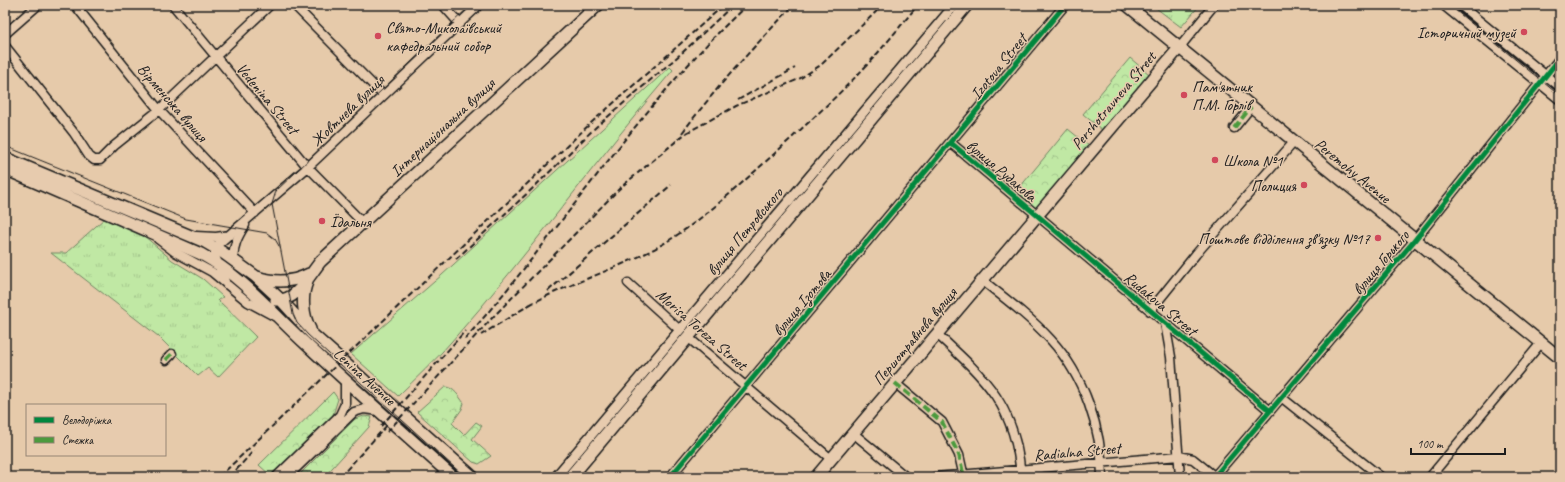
<svg xmlns="http://www.w3.org/2000/svg" width="1565" height="482" viewBox="0 0 1565 482" font-family="Caveat,sans-serif">
<defs>
<pattern id="forest-crowns" width="20" height="18" patternUnits="userSpaceOnUse"><rect width="20" height="18" fill="#c0e8a4"/><path d="M2 6a3 3 0 1 1 6 0M12 15a3 3 0 1 1 6 0" fill="none" stroke="#a4c68d"/></pattern>
<pattern id="park-tufts" width="24" height="20" patternUnits="userSpaceOnUse"><rect width="24" height="20" fill="#c0e8a4"/><path d="M3 7l-1-3M5 7V3M7 7l1-3M15 17l-1-3M17 17v-4M19 17l1-3" fill="none" stroke="#a4c68d"/></pattern>
</defs>
<rect width="100%" height="100%" fill="#e6caaa"/>
<filter id="ink" filterUnits="userSpaceOnUse"><feTurbulence type="fractalNoise" baseFrequency=".025" numOctaves="2"/><feDisplacementMap in="SourceGraphic" scale="8" xChannelSelector="R" yChannelSelector="G"/><feConvolveMatrix kernelMatrix="1 2 1 2 8 2 1 2 1" color-interpolation-filters="sRGB"/></filter>
<g filter="url(#ink)">
<!-- grass -->
<path fill="#c0e8a4" stroke="#6e8260" d="M670 67 673 70C597 159 529 254 451 342 435 361 416 378 398 396L351 354 442 275Z"/>
<!-- forest -->
<path fill="url(#forest-crowns)" stroke="#6e8260" d="M1130 58 1149 74 1102 130 1083 114Z
M1068 129 1089 146 1035 210 1015 193Z
M445 387C454 387 459 397 464 403L462 409 452 423 464 435 476 422 482 426 472 439 491 456 479 464 473 462 417 412Z
M333 392 338 399 332 418 271 476 259 465Z
M364 416 372 417 369 427 324 477H297L355 419Z"/>
<!-- park -->
<path fill="url(#park-tufts)" stroke="#6e8260" d="M1152 5H1200L1181 27Z
M105 218 143 235 172 260 203 279 223 297 218 300 256 337 218 377 208 368 198 376 158 336 51 253H66Z"/>
<g fill="none" stroke-linecap="round" stroke-linejoin="round">
<defs>
<path id="minor" d="M75 5 159 110 255 213
M173 5 305 164 362 222
M294 5 383 95
M443 5 459 23
M1443 5 1560 100
M1460 5 1560 87
M5 34 38 5
M5 46 74 133 89 156 94 160H100L114 146 159 110 270 5
M1179 48 1214 5
M1234 128 1251 107
M951 143 1269 410
M196 236 216 237 230 235
M158 239 175 252 212 272 248 302 274 316
M234 260C232 247 238 236 245 225
M982 280C1006 299 1031 318 1051 340 1084 376 1102 429 1102 477
M628 283 683 333 831 459
M226 284 215 256V247L308 167 479 5
M1150 311 1196 254 1294 142
M1165 323 1171 357 1180 477
M937 334C986 379 1016 406 1021 477
M166 360 172 354
M895 383 942 422 959 455 964 477
M1281 397 1381 477
M853 433 906 477
M276 477 340 415 345 404V380
M287 477 354 412 364 409 379 411
M670 477 1065 5
M935 477 1179 456 1193 459 1214 476
M1214 477 1414 241 1560 58
M1430 477 1541 343"/>
<path id="major" d="M1127 5 1560 358
M5 158 205 242 222 252 255 276 281 300 312 334 473 477
M5 169 201 254C243 277 272 313 307 345 355 390 404 433 453 477
M257 277C275 283 292 283 309 274
M307 282C301 296 303 316 310 329
M276 300C297 302 309 275 321 261L598 5
M557 477 956 5
M571 477 967 5
M816 477 1179 48"/>
</defs>
<!-- minor casing -->
<use href="#minor" stroke="#1c1c1c" stroke-width="11"/>
<!-- major casing -->
<use href="#major" stroke="#1c1c1c" stroke-width="14"/>
<!-- minor -->
<use href="#minor" stroke="#e7cbae" stroke-width="8"/>
<!-- major -->
<use href="#major" stroke="#e7cbae" stroke-width="11"/>
<!-- tram -->
<path stroke="#1c1c1c" stroke-width="1" d="M1449 5 1560 96
M5 146 186 219 267 233 275 239 279 246
M465 477 308 335 297 323 293 314 272 204 276 191 471 5
M562 477 960 5"/>
<!-- rail -->
<path stroke="#1c1c1c" stroke-width="2" stroke-dasharray="6 3" stroke-linecap="butt" d="M738 100 795 68
M682 133C716 88 754 46 794 5
M456 259 532 189 596 127 683 52 733 5
M548 291 671 185
M529 305C575 280 627 267 671 239 704 218 733 191 762 165 797 133 833 101 865 67 884 47 900 26 918 5
M481 335 534 302
M465 339C562 230 640 104 747 5
M381 426 465 331
M387 432 493 317 621 187 686 133 736 106 799 79 821 65 883 5
M219 477 591 123 724 5
M230 477 254 450
M340 477 388 424"/>
<!-- quiet -->
<path stroke="#4c9a3e" stroke-width="4" stroke-dasharray="8 4" stroke-linecap="butt" d="M1234 128 1251 107
M166 360 172 354
M895 383 942 422 959 455 964 477"/>
<defs>
<path id="cycleway" d="M951 143 1269 410
M670 477 1065 5
M1214 477 1414 241 1560 58"/>
</defs>
<!-- cycleway casing -->
<use href="#cycleway" stroke="#e7cbae" stroke-width="8"/>
<!-- cycleway -->
<use href="#cycleway" stroke="#00873e" stroke-width="5"/>
</g>
</g>
<!-- markers -->
<g fill="#d1495b" stroke="#e7cbae" stroke-width="1.5">
<circle cx="1524" cy="32" r="4"/>
<circle cx="378" cy="36" r="4"/>
<circle cx="1184" cy="95" r="4"/>
<circle cx="1215" cy="160" r="4"/>
<circle cx="1304" cy="185" r="4"/>
<circle cx="322" cy="221" r="4"/>
<circle cx="1378" cy="238" r="4"/>
</g>
<g text-anchor="middle" stroke-width="3" stroke-linejoin="round" paint-order="stroke">
<!-- poi labels -->
<g font-size="16" fill="#1c1c1c" stroke="#e7cbae" text-anchor="start">
<text x="386" y="33">Свято-Миколаївський<tspan x="386" dy="18">кафедральний собор</tspan></text>
<text x="1516" y="38" text-anchor="end">Історичний музей</text>
<text x="1192" y="92">Пам'ятник<tspan x="1192" dy="18">П.М. Горлів</tspan></text>
<text x="1223" y="166">Школа №1</text>
<text x="1296" y="191" text-anchor="end">Полиция</text>
<text x="330" y="227">Їдальня</text>
<text x="1370" y="244" text-anchor="end">Поштове відділення зв'язку №17</text>
</g>
<!-- street labels -->
<g font-size="16" fill="#1c1c1c" stroke="#e7cbae">
<text transform="translate(998 66) rotate(-51)" y="6">Izotova Street</text>
<text transform="translate(268 98) rotate(50)" y="6">Vedenina Street</text>
<text transform="translate(1113 100) rotate(-50)" y="6">Pershotravneva Street</text>
<text transform="translate(173 102) rotate(49)" y="6">Вірменська вулиця</text>
<text transform="translate(347 110) rotate(-44)" y="6">Жовтнева вулиця</text>
<text transform="translate(442 127) rotate(-43)" y="6">Інтернаціональна вулиця</text>
<text transform="translate(1002 170) rotate(40)" y="6">вулиця Рудакова</text>
<text transform="translate(1353 170) rotate(39)" y="6">Peremohy Avenue</text>
<text transform="translate(744 231) rotate(-50)" y="6">вулиця Петровського</text>
<text transform="translate(1380 262) rotate(-50)" y="6">вулиця Горького</text>
<text transform="translate(801 302) rotate(-50)" y="6">вулиця Ізотова</text>
<text transform="translate(1161 303) rotate(40)" y="6">Rudakova Street</text>
<text transform="translate(702 329) rotate(41)" y="6">Morisa Toreza Street</text>
<text transform="translate(914 336) rotate(-50)" y="6">Першотравнева вулиця</text>
<text transform="translate(365 376) rotate(42)" y="6">Lenina Avenue</text>
<text transform="translate(1077 451) rotate(-5)" y="6">Radialna Street</text>
</g>
</g>
<!-- margin -->
<rect width="1565" height="482" fill="none" stroke="#e7cbae" stroke-width="20"/>
<rect x="10" y="10" width="1545" height="462" fill="none" stroke="#1c1c1c" stroke-width="1.5" filter="url(#ink)"/>
<!-- legend -->
<rect x="26" y="404" width="140" height="52" fill="#e7cbae" stroke="#968574"/>
<rect x="34" y="417" width="20" height="6" fill="#00873e" stroke="#968574"/>
<text x="62" y="424" font-size="12" fill="#1c1c1c">Велодоріжка</text>
<rect x="34" y="437" width="20" height="6" fill="#4c9a3e" stroke="#968574"/>
<text x="62" y="444" font-size="12" fill="#1c1c1c">Стежка</text>
<!-- scale -->
<path d="M1411 448v6h94v-6" fill="none" stroke="#1c1c1c" stroke-width="2"/>
<text x="1417" y="448" font-size="12" fill="#1c1c1c" stroke="#e7cbae" stroke-width="3" paint-order="stroke">100 m</text>
</svg>
